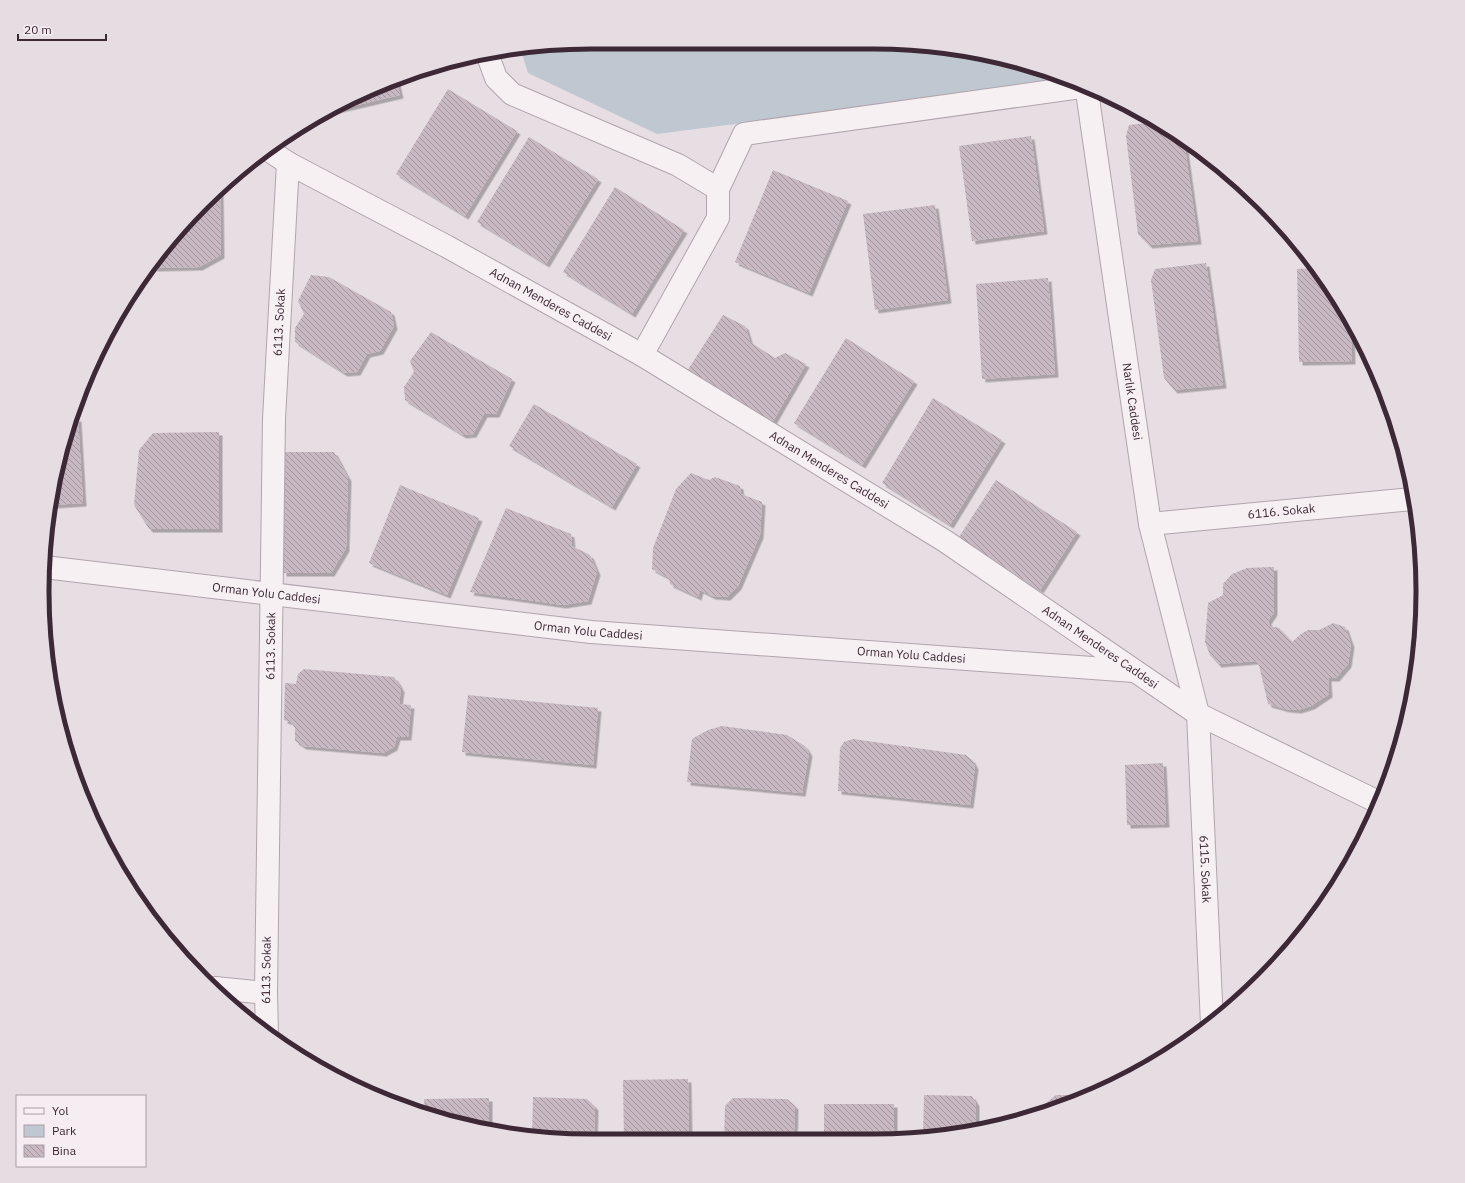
<svg xmlns="http://www.w3.org/2000/svg" width="1465" height="1183" viewBox="0 0 1465 1183" font-family="'IBM Plex Sans',sans-serif">
<defs>
<pattern id="building-back-hatch" width="6" height="6" patternUnits="userSpaceOnUse"><rect width="6" height="6" fill="#c7b8c1"/><path d="M-1 5l2 2M0 0l6 6M5-1l2 2" fill="none" stroke="#a3969e"/></pattern>
<filter id="shadow"><feDropShadow dx="3.5" dy="3.5" stdDeviation="0" flood-color="#0004"/></filter>
</defs>
<rect width="100%" height="100%" fill="#e7dee4"/>
<!-- park -->
<path fill="#bfc8d1" d="M592 42 910 43 981 53 1052 74V83L657 134 528 73 521 51Z"/>
<!-- building -->
<path fill="url(#building-back-hatch)" filter="url(#shadow)" d="M397 82 400 95 327 112Z
M448 89 517 131 465 216 396 174Z
M1157 122 1184 141 1198 241 1149 245 1138 234 1126 136 1129 125Z
M1031 136 1044 231 972 241 959 146Z
M529 137 598 179 546 264 477 222Z
M773 170 848 201 809 293 735 262Z
M615 187 684 230 632 314 563 272Z
M220 190 221 255 199 267 153 268 203 203Z
M935 205 948 300 875 310 863 214Z
M1206 263 1223 385 1174 390 1164 378 1151 280 1155 269Z
M1317 268 1351 324 1352 361 1299 362 1297 269Z
M311 275 329 277 391 312 394 326 380 351 367 354 357 372 344 373 295 342V328L304 314 298 301Z
M1048 278 1055 374 982 379 976 284Z
M723 315 745 326 750 342 775 358 785 353 806 364 769 428 682 379Z
M431 332 512 379 496 414H484L473 434 463 435 405 400 404 387 414 372 410 361Z
M846 338 914 381 862 465 794 423Z
M933 398 1002 440 950 525 882 483Z
M534 404 637 464 612 507 509 446Z
M78 418 83 503 52 505 61 449 73 419Z
M219 432V529H149L134 505 139 450 153 433Z
M285 452H334L348 478 346 548 331 573H283Z
M691 473 709 480 715 477 740 486 741 494 762 502 760 535 738 586 727 597 712 596 700 590 698 597 670 584 669 578 652 569 653 548 676 489Z
M996 480 1077 532 1040 590 959 537Z
M400 485 479 518 447 595 369 563Z
M506 508 571 534 572 546 590 555 597 572 588 601 563 605 470 592Z
M1274 567V612L1268 621 1270 626 1279 628 1292 642 1301 634 1308 630H1319L1333 623 1345 627 1351 644 1348 664 1336 678H1328L1329 694 1311 706 1298 710 1286 709 1268 704 1259 665 1255 661 1218 664 1210 655 1205 642 1208 603 1223 595V584L1232 574 1247 568Z
M304 669 394 677 398 683 401 689 399 704 411 705 408 737H397L394 747 383 753 303 746 295 741V728L291 722 284 720 285 683 296 684 298 674Z
M468 695 598 708 593 765 462 752Z
M722 726 787 735 805 746 809 753 802 793 687 782 692 739 708 730Z
M853 739 966 755 972 760 975 766 970 805 838 791 840 748 844 742Z
M1163 763 1166 824 1127 825 1125 765Z
M688 1079 689 1140H624L623 1080Z
M924 1095 972 1096 976 1103V1129L923 1138Z
M1056 1095H1089L1045 1111V1104Z
M533 1097 587 1099 595 1107 594 1140H556L532 1136Z
M489 1098V1129L450 1122 425 1113 424 1099Z
M733 1098 787 1099 795 1106 794 1140H724L725 1106Z
M824 1104H894V1140H824Z"/>
<g fill="none" stroke-linecap="round" stroke-linejoin="round">
<defs>
<g id="minor">
<path d="M488 56 496 78 512 94 678 165 718 189V218L642 355"/>
<path id="s1" d="M1086 85 1150 524 1198 714 1212 1024"/>
<path id="s2" d="M270 151 288 163 446 246 642 355 945 541 1198 714 1378 802"/>
<path d="M718 189 744 134 1088 86"/>
<path id="s3" d="M1150 524 1412 499"/>
<path id="s4" d="M44 567 591 632 1134 671"/>
<path d="M215 988 266 993"/>
<path id="s5" d="M267 1034 266 993 274 419 288 163"/>
</g>
</defs>
<!-- minor casing -->
<use href="#minor" stroke="#b1a4ac" stroke-width="24"/>
<!-- minor -->
<use href="#minor" stroke="#f6f0f3" stroke-width="22"/>
</g>
<g text-anchor="middle" stroke-width="3" stroke-linejoin="round" paint-order="stroke">
<!-- street labels -->
<g font-size="12" fill="#3d2835" stroke="#f5edf2">
<text dy="4" stroke="none"><textPath href="#s2" startOffset="320">Adnan Menderes Caddesi</textPath></text>
<text dy="4" stroke="none"><textPath href="#s5" startOffset="712">6113. Sokak</textPath></text>
<text dy="4" stroke="none"><textPath href="#s1" startOffset="320">Narlık Caddesi</textPath></text>
<text dy="4" stroke="none"><textPath href="#s2" startOffset="644">Adnan Menderes Caddesi</textPath></text>
<text dy="4" stroke="none"><textPath href="#s3" startOffset="132">6116. Sokak</textPath></text>
<text dy="4" stroke="none"><textPath href="#s4" startOffset="224">Orman Yolu Caddesi</textPath></text>
<text dy="4" stroke="none"><textPath href="#s4" startOffset="548">Orman Yolu Caddesi</textPath></text>
<text dy="4" stroke="none"><textPath href="#s5" startOffset="388">6113. Sokak</textPath></text>
<text dy="4" stroke="none"><textPath href="#s2" startOffset="968">Adnan Menderes Caddesi</textPath></text>
<text dy="4" stroke="none"><textPath href="#s4" startOffset="872">Orman Yolu Caddesi</textPath></text>
<text dy="4" stroke="none"><textPath href="#s1" startOffset="795">6115. Sokak</textPath></text>
<text dy="4" stroke="none"><textPath href="#s5" startOffset="64">6113. Sokak</textPath></text>
</g>
</g>
<!-- crop -->
<path d="M0 0H1465V1183H0ZM591 49H874A542 542 0 0 1 1416 591V592A542 542 0 0 1 874 1134H591A542 542 0 0 1 49 592V591A542 542 0 0 1 591 49Z" fill="#e6dde3" fill-rule="evenodd"/>
<path fill="none" stroke="#3d2835" stroke-width="5" d="M591 49H874A542 542 0 0 1 1416 591V592A542 542 0 0 1 874 1134H591A542 542 0 0 1 49 592V591A542 542 0 0 1 591 49Z"/>
<!-- legend -->
<rect x="16" y="1095" width="130" height="72" fill="#f5edf2" stroke="#ab9ea6"/>
<rect x="24" y="1108" width="20" height="6" fill="#f6f0f3" stroke="#ab9ea6"/>
<text x="52" y="1115" font-size="12" fill="#3d2835">Yol</text>
<rect x="24" y="1125" width="20" height="12" fill="#bfc8d1" stroke="#ab9ea6"/>
<text x="52" y="1135" font-size="12" fill="#3d2835">Park</text>
<rect x="24" y="1145" width="20" height="12" fill="url(#building-back-hatch)" stroke="#ab9ea6"/>
<text x="52" y="1155" font-size="12" fill="#3d2835">Bina</text>
<!-- scale -->
<path d="M18 34v6h88v-6" fill="none" stroke="#3d2835" stroke-width="2"/>
<text x="24" y="34" font-size="12" fill="#3d2835" stroke="#f5edf2" stroke-width="3" paint-order="stroke">20 m</text>
</svg>
